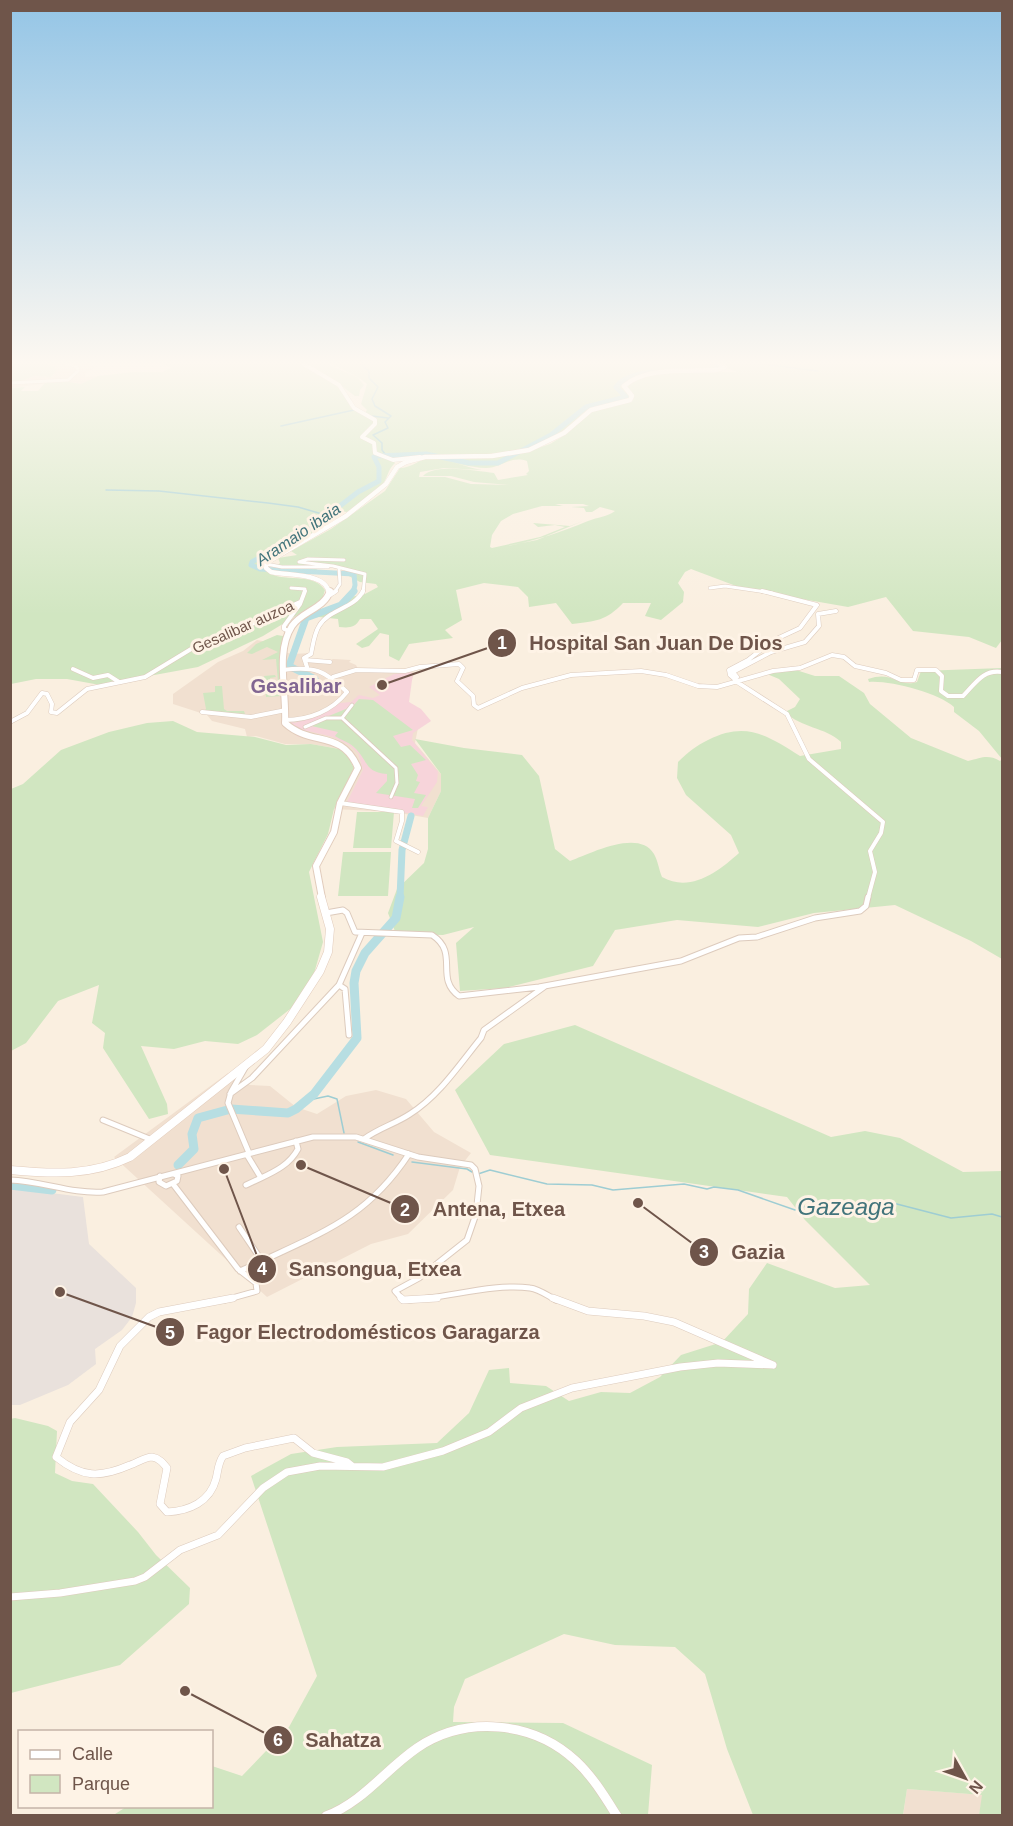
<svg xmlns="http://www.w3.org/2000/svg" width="1013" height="1826" viewBox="0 0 1013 1826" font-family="Helvetica,sans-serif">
<rect width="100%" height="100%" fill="#faefe0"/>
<!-- residential -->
<path fill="#f1e0d0" d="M40 360H78L92 362 89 366 97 367 86 372 85 377 98 376 81 384 64 381 11 388 10 383 19 382 34 376 52 377 57 369 54 366 35 362Z
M257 640 273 643 284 652 292 654 312 653 307 658 328 661 333 659 351 660 349 662 356 665 358 669 415 672 409 686V702L418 728 415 743 441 774V791L428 818 394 812 334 809 354 768 345 750 311 744H285L256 736 247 737 245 729 212 721 207 715 173 704V694L218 662 243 651Z
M228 1073 250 1085 270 1086 296 1107 317 1114 346 1096 376 1090 406 1099 434 1132 471 1153 460 1167 453 1190 408 1234 371 1244 267 1297 114 1157Z
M907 1789 983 1795 979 1815 903 1816Z"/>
<!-- industrial -->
<path fill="#e9e1dc" d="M11 1188 83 1197 89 1244 136 1288V1303L132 1317 122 1330 95 1349 96 1364 68 1385 20 1405H11Z"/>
<!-- medical -->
<path fill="#f7d4da" d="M409 672 413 673 409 702 421 709 431 721 413 733 412 740 438 772 437 782 421 806 428 807 423 816 347 802 363 770 358 753 349 745 333 737 308 731 300 737 296 736 302 732 287 723 292 721 295 723 340 703 351 702 359 695 373 698 380 695 369 687 394 674Z"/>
<!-- green -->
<path fill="#d1e6c1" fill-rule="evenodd" d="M10 360H40L35 362 54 366 57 370 51 377 34 376 19 382 11 383Z
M155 360H295L334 383 345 395 351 408 359 413H365L367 410 361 404 367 384C355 373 339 370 327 360H714L723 368C702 370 631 370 621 386L630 397C617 406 600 402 587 410 578 416 572 426 563 432 511 464 449 451 392 460L395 463C387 470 388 479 381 486L347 512 340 511 319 525 320 528 263 562 262 566C275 587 311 569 325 590L322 600 263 636 198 667 100 685 67 679H36L11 684V388L25 387 21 391H38L45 383 64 381 81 384 98 376 133 372H162L171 368Z
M299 360 326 361 331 366 357 377 364 385 360 390 359 396H355L335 381Z
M719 360H1002V485L1001 486 1002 487V640L996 648 969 637 913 631 886 597 848 607 744 589 691 569 685 572 678 583 684 592 683 602 661 620 645 616 651 603H623C606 621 596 621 572 624L556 603 529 607 528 597 518 587 484 583 456 590 462 620 445 630 453 638 409 644 399 661 389 656V635L380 633 369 646 362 648 356 644 378 629 371 619H360C355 628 349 628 339 627L338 619 319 617 301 619 309 614 337 607 346 598 365 594 378 587 376 584 360 582 345 574V568L323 566 309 574 280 572 274 569 280 563 278 558 297 555 291 551 331 529 385 491 400 468C410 468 420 460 425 459 439 455 467 468 482 470L444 468 420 472 419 477H445L471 484 509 485 474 482 451 476H423C435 463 477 471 494 473L498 480 528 475 526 474 529 471 527 461C510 455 502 468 486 468 469 468 452 461 435 458L526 452 550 444 568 433 589 412 633 400 634 395 626 386C654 366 704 372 737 372L727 368 726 364ZM555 504H583L589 506 571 507 584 508 586 512H592L600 507 615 511C607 517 598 517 588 521 556 534 532 542 497 548L537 540 583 521 570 526 533 523 538 527 555 525 565 527 540 537 492 548 490 547 492 535 501 521 513 514 542 506H563Z
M277 635 283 636 285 639 280 655 282 696 266 697 264 676 275 675 276 677 270 678 271 694 279 693 276 659 262 660 278 652 267 647 252 654 247 653 256 644Z
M1002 668V959L971 941 895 905 814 913 758 927 677 920 615 930 593 966 505 988 460 991 456 943 474 927 443 935 396 934 388 913 397 889 424 863 428 849V818L441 791V774L415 739 464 748 522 755 539 776 555 849 570 861C589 854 639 828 654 854 658 861 659 870 662 877 690 893 718 872 739 853L731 835 686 795 677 778 678 762C688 752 696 746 708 740 746 721 767 735 800 756L841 749V742C825 727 801 728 785 712L795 707 800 699 779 679 767 674 796 670 815 676H839L864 693 870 704 911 738 968 761C982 758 987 754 1000 761L1002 759 979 731 954 712V707C939 693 889 680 869 682L868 679C893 670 898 688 917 682L921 671Z
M215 686H222L224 709 227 711H244L245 714 204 711 206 709 203 693 215 692Z
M359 699 373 700 413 730 393 736 401 747 410 745 426 760 411 764 418 775 416 781 420 782 414 793 426 795 418 808H412L415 799 376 793 387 781V774C365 772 369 763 356 749 351 743 341 740 335 736L338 732 307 725 353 706Z
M173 721 197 732 255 737 286 745 311 744 345 750 354 768 334 809 328 834 309 872 323 942 313 977 294 1006 257 1035 238 1044 205 1041 174 1049 141 1046 167 1104 168 1114 149 1119 103 1048 105 1033 92 1023 99 985 58 1001 26 1043 11 1051V789L23 784 61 750 109 732 147 723Z
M357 812H394L391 848H353Z
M343 852H391L388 896H338Z
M575 1025 831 1137 865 1131 900 1138 963 1172 1002 1171V1815H979L982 1795 907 1789 903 1815H753L727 1749 705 1674 675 1647 615 1645 564 1634 465 1679 454 1707 453 1722 563 1723 652 1765 648 1815 112 1816 126 1807 212 1806V1766L242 1776 289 1727 317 1676 251 1476 291 1454 337 1447 437 1443 469 1413 489 1370 509 1368 510 1383 546 1386 569 1401 601 1392 630 1393 660 1377 681 1355 722 1342 748 1314 749 1289 767 1263 835 1288 870 1285 805 1220 787 1197 490 1155 455 1090 504 1044Z
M15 1418 48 1426 57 1431 55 1473 72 1481 93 1484 138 1532 156 1555 190 1588 189 1604 120 1665 11 1693 10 1419Z"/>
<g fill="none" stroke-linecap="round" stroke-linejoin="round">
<!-- stream -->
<path stroke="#9ecdd3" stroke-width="1.5" d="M356 360 369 371V378L378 387 372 399 375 406 391 416 385 422 388 428 373 435 382 443V450L385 454
M971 360H976
M725 363 745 362 818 371
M372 416 388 418
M281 426 354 410
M106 490 159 491 268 503 298 507 329 516
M309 1100 328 1096 337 1099 344 1133
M358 1142 393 1155
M412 1162 467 1169 472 1172
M478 1174 490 1170 547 1184 592 1185 613 1190 684 1184 707 1189 714 1187 738 1190 795 1210 807 1206 835 1210 893 1203 951 1218 992 1214 1002 1217"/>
<!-- river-far2 -->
<path stroke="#b7dee2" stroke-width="5" d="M703 360 717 363 720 366 716 368
M353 593 355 585 354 574 260 569 251 565 252 562 310 529 358 492 379 481V467L374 457 376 456 426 454 469 463H498L551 435 586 407 626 397 616 387C625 376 638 374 652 372"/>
<!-- river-far1 -->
<path stroke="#b7dee2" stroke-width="7" d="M317 684 315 679 289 666 306 618 341 605 354 591
M400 898 402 850 411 816"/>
<!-- river -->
<path stroke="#b7dee2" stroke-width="9" d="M178 1165 194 1149 192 1134 198 1118 231 1109 288 1113 296 1109 314 1094 357 1038 354 983 356 971 365 953 396 918 400 897
M10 1185 52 1190"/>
<defs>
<path id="pedestrian" d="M352 705 342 718 396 768 397 783 391 797
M305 727 326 718H342"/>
<path id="minor-far3" d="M10 383 68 380 78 371 77 367 57 360
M344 560 308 559 299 562 333 566 365 574 363 593
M266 564 282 567H328
M291 588 305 589 304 593
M710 588 725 586 772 593
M334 593 340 584 339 569"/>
<path id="minor-far2" d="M330 595 336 591
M289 631 284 629V626L300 604 305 591
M305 660 330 662
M307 667 304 658 311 654C313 645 314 634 319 626 329 609 354 609 363 591
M73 669 93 678 108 675 119 682
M283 670C315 666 324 670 347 692 332 711 309 720 285 720
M333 677 356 670 405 671 420 667 459 664 463 668 457 681 473 696 474 705 478 708 522 688 571 675 641 671 666 675 698 686 717 687 773 671 800 668 832 655 844 657 855 666 886 673 901 680H914L917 670H936L942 676 941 691 948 696H963C975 684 983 669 1002 672
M737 677 733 672 771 652 805 642 819 626 818 614 836 611
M737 682 787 714 809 759 883 822 881 833 870 851 875 872 868 898
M738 682 730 675 729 670 748 660 772 641 800 628 817 605 762 591
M202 712 251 717 286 710
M10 722 27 713 42 693 47 694 52 704 51 712 57 713 87 689 145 677 201 643 241 629 300 602
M340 803 402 812V821L396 841 418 852"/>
<path id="minor-far1" d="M326 913 343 910 347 913 355 932 432 935C460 953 434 978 459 996L539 987 681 961 739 938 757 937 815 918 860 911 866 906 868 897
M339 985 345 989 349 1035
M246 1066 231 1092 228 1103 249 1153
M230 1094 252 1078 339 985 362 933
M103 1120 152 1140
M364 1139C379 1128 395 1124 410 1114 439 1096 459 1065 481 1038L484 1030 544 987
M247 1155 261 1178C276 1171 290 1164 298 1149L296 1141
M160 1176 159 1182 166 1186 177 1181 178 1176 174 1174
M10 1180C42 1181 71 1194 103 1192L313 1137H356L418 1157 471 1165 475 1169 479 1186 476 1214 467 1240 419 1278 395 1291 403 1300
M173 1184 238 1269 256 1283 257 1291 225 1300
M246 1185 261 1178
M239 1227 262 1261 240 1271
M262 1261C326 1231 368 1216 409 1154
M409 1300C448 1298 493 1283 530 1288 539 1289 548 1296 556 1300"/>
<path id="minor" d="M233 1298 159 1312 149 1317 120 1346 99 1390 70 1422 56 1457C82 1478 100 1478 130 1465 137 1463 145 1457 152 1457 159 1458 163 1463 167 1468L160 1504 167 1512C189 1511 210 1502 216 1479 218 1471 218 1463 223 1456L245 1448 294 1438 313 1453 347 1462 352 1466
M401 1298 403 1300 437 1298
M553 1298 588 1311 644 1316 674 1322 773 1365
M10 1597 60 1593 135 1581 145 1577 180 1550 218 1535 263 1488 287 1472 320 1466 383 1467 443 1451 489 1432 521 1408 572 1388 680 1367 718 1363 773 1365"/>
<path id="tertiary-far1" d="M297 360 339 385 354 408 375 420V424L362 437 374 443 375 453 393 460 420 457"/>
<path id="tertiary" d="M326 1816C363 1802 385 1770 417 1748 466 1715 533 1721 576 1761 593 1777 605 1797 617 1816"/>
<path id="secondary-far2" d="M329 593C326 572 287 576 271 572L266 568V563L346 516 386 484 397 467 406 462 425 457 492 456 529 450 564 433 591 410 630 400 632 396 624 386C647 366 688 372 717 370L725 367 716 360"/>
<path id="secondary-far1" d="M322 898 316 866 334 832 340 803 358 768C342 729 311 747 285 723 287 693 275 652 292 626 302 611 324 609 330 591"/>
<path id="secondary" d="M10 1170C53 1174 91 1176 130 1157L266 1049 287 1022 320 971 328 952 330 929 321 897"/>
</defs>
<!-- pedestrian casing -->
<use href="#pedestrian" stroke="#ddcbbd" stroke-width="4.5"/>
<!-- minor-far3 casing -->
<use href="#minor-far3" stroke="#ddcbbd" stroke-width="4"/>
<!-- minor-far2 casing -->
<use href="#minor-far2" stroke="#ddcbbd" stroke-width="5"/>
<!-- minor-far1 casing -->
<use href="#minor-far1" stroke="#ddcbbd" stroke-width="7"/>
<!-- minor casing -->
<use href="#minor" stroke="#ddcbbd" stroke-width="8"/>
<!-- tertiary-far1 casing -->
<use href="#tertiary-far1" stroke="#ddcbbd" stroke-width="4.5"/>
<!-- tertiary casing -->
<use href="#tertiary" stroke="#ddcbbd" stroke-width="10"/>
<!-- secondary-far2 casing -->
<use href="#secondary-far2" stroke="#e2ccbc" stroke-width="5"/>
<!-- secondary-far1 casing -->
<use href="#secondary-far1" stroke="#e2ccbc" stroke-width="8"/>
<!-- secondary casing -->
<use href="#secondary" stroke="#e2ccbc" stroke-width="9"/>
<!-- pedestrian -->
<use href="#pedestrian" stroke="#fff" stroke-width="3"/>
<!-- minor-far3 -->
<use href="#minor-far3" stroke="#fff" stroke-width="3"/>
<!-- minor-far2 -->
<use href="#minor-far2" stroke="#fff" stroke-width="4"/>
<!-- minor-far1 -->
<use href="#minor-far1" stroke="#fff" stroke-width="5"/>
<!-- minor -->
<use href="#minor" stroke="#fff" stroke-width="7"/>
<!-- tertiary-far1 -->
<use href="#tertiary-far1" stroke="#fff" stroke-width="4"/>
<!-- tertiary -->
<use href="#tertiary" stroke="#fff" stroke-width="9"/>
<!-- secondary-far2 -->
<use href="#secondary-far2" stroke="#fff" stroke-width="4.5"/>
<!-- secondary-far1 -->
<use href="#secondary-far1" stroke="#fff" stroke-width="6"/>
<!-- secondary -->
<use href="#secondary" stroke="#fff" stroke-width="8"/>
</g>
<!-- sky -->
<linearGradient id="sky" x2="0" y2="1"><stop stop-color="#94c5e6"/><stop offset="0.59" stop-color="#fdf8f1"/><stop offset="1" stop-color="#fdf8f1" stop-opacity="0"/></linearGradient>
<rect width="1013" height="615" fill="url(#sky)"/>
<g text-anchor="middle" stroke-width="6" stroke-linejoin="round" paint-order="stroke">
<!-- far-street labels -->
<g font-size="15" fill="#6f554a" stroke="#fef3e6">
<text transform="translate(243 627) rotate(-24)" y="5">Gesalibar auzoa</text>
</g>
<!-- far-water labels -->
<g font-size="16" font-style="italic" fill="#42747b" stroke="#fef3e6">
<text transform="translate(298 534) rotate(-34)" y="6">Aramaio ibaia</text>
</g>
<!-- neighbourhood labels -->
<g font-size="20" font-weight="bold" fill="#816592" stroke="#fef3e6">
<text x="296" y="693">Gesalibar</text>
</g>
<!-- near-water labels -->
<g font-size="24" font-style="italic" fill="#42747b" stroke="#fef3e6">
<text x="846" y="1215">Gazeaga</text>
</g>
</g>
<!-- callouts -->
<path fill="none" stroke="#6f554a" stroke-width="2" d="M382 685L502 643M301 1165L405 1209M638 1203L704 1252M224 1169L262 1269M60 1292L170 1332M185 1691L278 1740"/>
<g fill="#6f554a" stroke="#fef3e6" stroke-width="2">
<circle cx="382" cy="685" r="6"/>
<circle cx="301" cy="1165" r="6"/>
<circle cx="638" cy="1203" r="6"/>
<circle cx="224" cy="1169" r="6"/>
<circle cx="60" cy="1292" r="6"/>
<circle cx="185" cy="1691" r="6"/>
<circle cx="502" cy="643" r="15"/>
<circle cx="405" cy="1209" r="15"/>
<circle cx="704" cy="1252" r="15"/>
<circle cx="262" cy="1269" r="15"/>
<circle cx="170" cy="1332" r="15"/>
<circle cx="278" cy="1740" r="15"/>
</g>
<g font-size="18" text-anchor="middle" font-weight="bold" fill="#fff">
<text x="502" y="649">1</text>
<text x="405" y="1216">2</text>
<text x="704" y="1258">3</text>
<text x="262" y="1275">4</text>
<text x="170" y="1339">5</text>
<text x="278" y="1746">6</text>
</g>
<g font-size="20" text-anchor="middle" font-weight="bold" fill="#6f554a" stroke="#fef3e6" stroke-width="6" stroke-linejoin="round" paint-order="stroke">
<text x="656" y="650">Hospital San Juan De Dios</text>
<text x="499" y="1216">Antena, Etxea</text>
<text x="758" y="1259">Gazia</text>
<text x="375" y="1276">Sansongua, Etxea</text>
<text x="368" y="1339">Fagor Electrodomésticos Garagarza</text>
<text x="343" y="1747">Sahatza</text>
</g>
<!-- border -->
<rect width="1013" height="1826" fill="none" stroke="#6f554a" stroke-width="24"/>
<!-- legend -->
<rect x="18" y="1730" width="195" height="78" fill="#fef3e6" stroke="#c5b4a8" stroke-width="1.5"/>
<rect x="30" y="1750" width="30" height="9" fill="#ffffff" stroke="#c5b4a8" stroke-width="1.5"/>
<text x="72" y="1760" font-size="18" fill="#6f554a">Calle</text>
<rect x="30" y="1775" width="30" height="18" fill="#d1e6c1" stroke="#c5b4a8" stroke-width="1.5"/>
<text x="72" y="1790" font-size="18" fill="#6f554a">Parque</text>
<!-- north arrow -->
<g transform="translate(965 1778) rotate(130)" stroke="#fef3e6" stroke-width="4.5" paint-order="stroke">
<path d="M0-4.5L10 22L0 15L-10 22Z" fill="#6f554a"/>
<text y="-9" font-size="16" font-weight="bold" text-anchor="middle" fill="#6f554a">N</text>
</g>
</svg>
